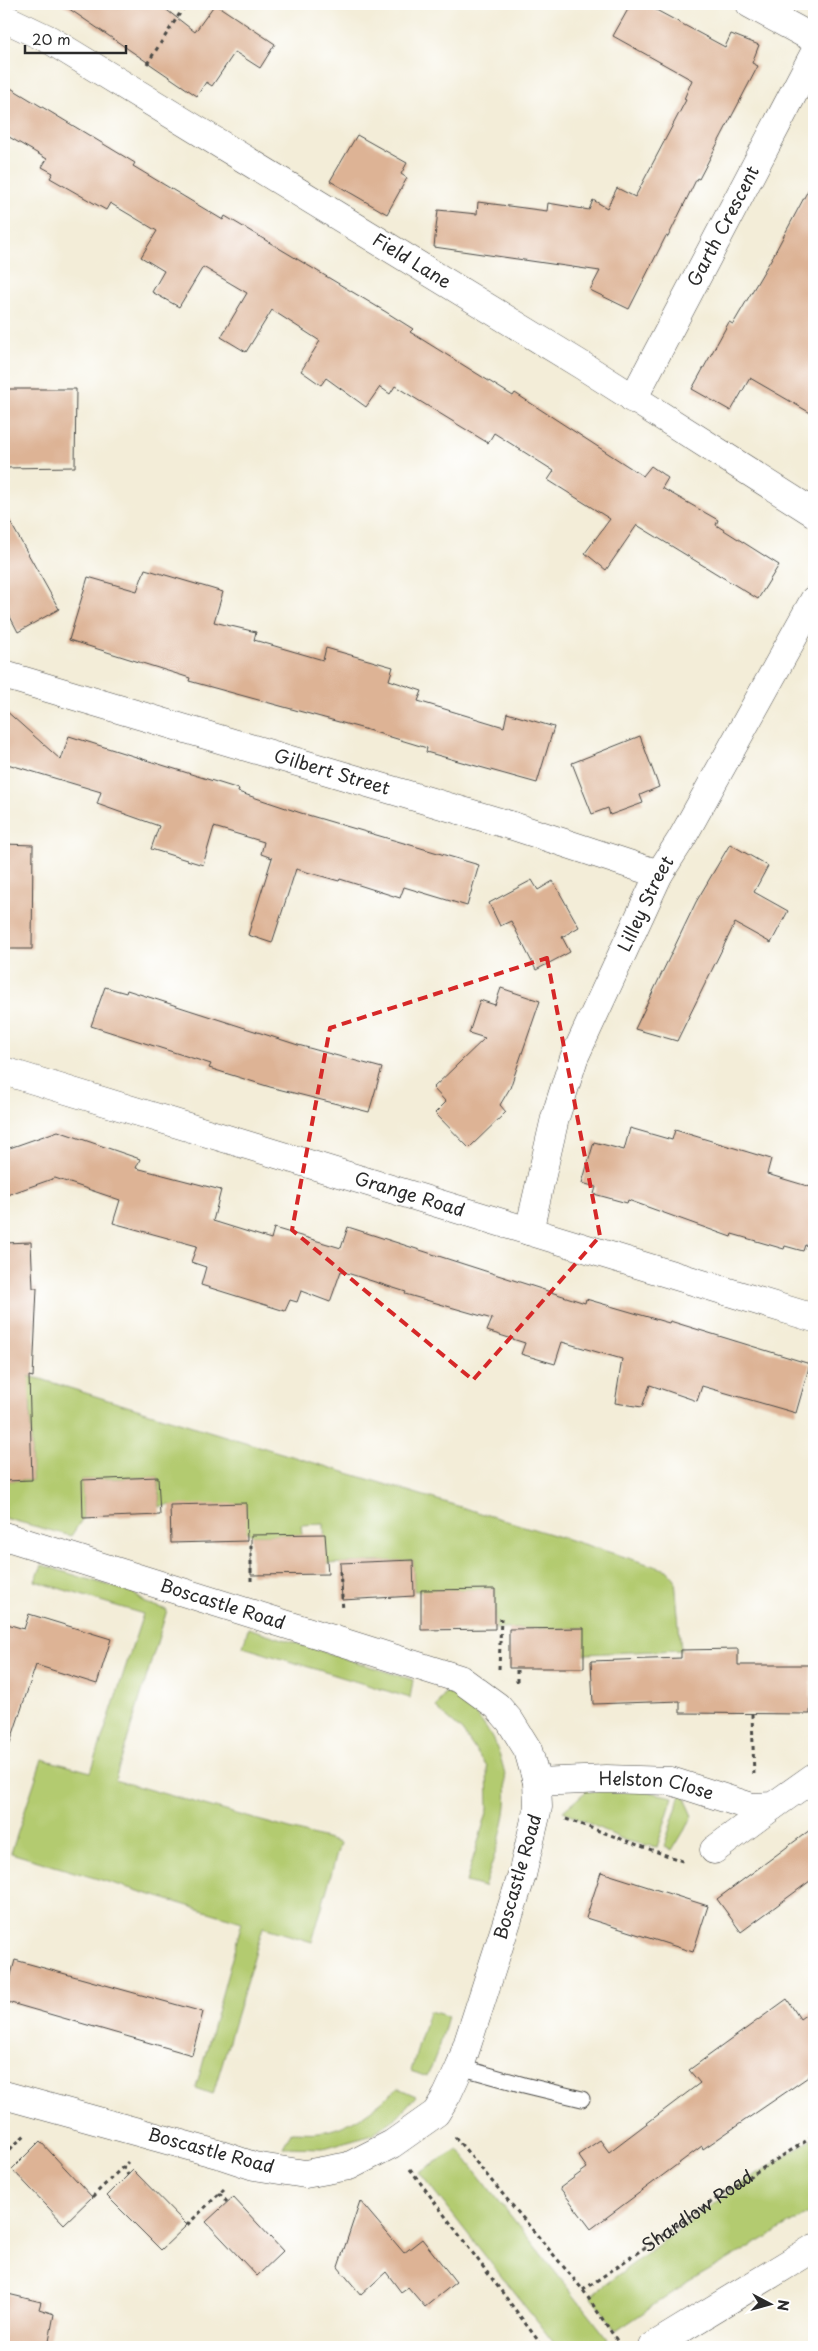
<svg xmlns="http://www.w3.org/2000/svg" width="818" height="2351" viewBox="0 0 818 2351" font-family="'Playpen Sans',sans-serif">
<rect width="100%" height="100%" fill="#fff"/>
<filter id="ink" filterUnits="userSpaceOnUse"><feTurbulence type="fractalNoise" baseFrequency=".02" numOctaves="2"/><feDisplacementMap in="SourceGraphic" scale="10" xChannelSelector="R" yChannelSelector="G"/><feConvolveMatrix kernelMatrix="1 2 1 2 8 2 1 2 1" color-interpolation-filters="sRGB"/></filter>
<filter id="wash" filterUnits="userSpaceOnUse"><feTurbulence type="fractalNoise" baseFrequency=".0096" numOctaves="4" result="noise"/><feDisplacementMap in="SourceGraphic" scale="20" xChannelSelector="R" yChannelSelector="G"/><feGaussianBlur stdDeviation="1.12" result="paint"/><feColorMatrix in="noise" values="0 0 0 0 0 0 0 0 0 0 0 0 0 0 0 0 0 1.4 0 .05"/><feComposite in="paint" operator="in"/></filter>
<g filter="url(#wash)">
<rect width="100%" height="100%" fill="#f3edd8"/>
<!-- green -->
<path fill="#b3cb70" stroke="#6f7b4e" d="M4 1371 41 1379C249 1445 459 1505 667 1570L675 1579 681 1650 584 1654 583 1628 495 1629V1589L414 1591 413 1560 325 1564 324 1524 301 1525 302 1535H251L246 1531 170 1505 160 1507 158 1477 82 1480 83 1518 71 1536 4 1518V1481L32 1480 30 1401H4Z
M42 1565 133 1593 146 1603 167 1610 115 1780 340 1843 312 1942 263 1927 213 2094 196 2088 242 1922 11 1853 42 1759 91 1772 143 1614 35 1581Z
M248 1628 413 1680 410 1698 243 1647Z
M446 1691C467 1702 482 1719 493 1740 520 1793 501 1835 484 1887L466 1882 488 1809 487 1767 462 1731 436 1708Z
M598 1781 673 1797 657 1847 626 1841 563 1811Z
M682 1791 693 1816 672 1851 664 1846Z
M429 2011 448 2016 440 2045 427 2077 411 2071Z
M398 2088 416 2096 396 2118 372 2134 324 2148 283 2147 291 2132C300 2132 310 2133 319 2132 350 2129 376 2106 398 2088Z
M814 2138V2210L689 2282 616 2331 591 2295 736 2187Z
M458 2149 608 2339 598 2347H557L419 2172Z"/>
<g id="blocks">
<!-- building -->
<path fill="#ddb395" d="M62 4H159L195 32 215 4 275 44 260 68 235 52 212 86 206 82 197 96Z
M631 4H645L725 47 731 34 759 45 752 63 758 66 699 179 697 178 668 237 666 236 629 309 590 290 600 271 434 247 438 210 477 214 478 202 547 211 548 203 589 210 593 200 607 208 617 188 635 197 686 100 684 99 692 80 613 36Z
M4 84 135 163 133 166 223 220 225 216 386 312 413 329 410 332 513 396 515 393 643 476 651 466 668 478 662 488 718 520 716 525 779 565 758 599 637 525 606 570 585 553 610 519 548 480 554 471 494 433 488 443 395 386 390 394 380 387 366 407 326 378 321 385 301 371 320 341 272 310 246 352 221 337 247 293 203 267 179 307 152 292 164 271 141 257 157 231 110 203 106 210 50 178 53 173 42 167 47 159 4 134Z
M357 135 407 163 401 174 407 178 387 214 330 181Z
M814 179V415L750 378 731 411 692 389 729 322 733 324 773 256Z
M4 389H76L75 467 4 468Z
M4 511 59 609 18 632 4 605Z
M145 569 223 592 214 622 256 632 254 640 323 660 326 648 393 667 389 680 422 691 418 701 504 727 507 713 554 727 537 783 426 752 427 748 361 728 189 681 190 678 69 640 88 577 137 591Z
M4 709 61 760 69 736 239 789 238 792 301 813 479 865 467 906 404 887 400 898 340 879 339 881 296 869 272 943 248 935 272 858 261 854 264 842 214 827 203 865 151 849 159 826 97 804 101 792 4 763Z
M640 736 659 787 640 795 643 803 610 815 608 808 592 814 572 763Z
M4 844 33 845 32 949H4Z
M730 844 768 866 754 892 788 911 771 943 735 923 677 1041 635 1029 696 902Z
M532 880 538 890 553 881 579 927 562 937 570 952 536 970 511 921 500 926 489 903Z
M105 987 126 993 127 990 298 1045 382 1068 369 1112 270 1087 209 1068 211 1064 91 1026Z
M501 988 540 1001 510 1088 500 1105 506 1112 469 1148 435 1113 446 1102 433 1088 485 1038 469 1033 480 1000 495 1005Z
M630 1128 672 1140 675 1130 771 1159 767 1174 814 1188V1248L805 1245 803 1251 785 1246 784 1249 732 1234 731 1237 628 1200 627 1203 594 1194 596 1187 582 1183 594 1142 624 1150Z
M58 1131 140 1159 136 1168 221 1190 213 1221 271 1239 274 1228 341 1248 348 1227 585 1303 586 1299 669 1323 670 1321 810 1364 796 1413 702 1386 697 1401 650 1385 642 1407 615 1403 622 1359 562 1342 555 1364 521 1354 525 1343 487 1331 492 1319 405 1294 406 1292 341 1271 330 1302 301 1291 297 1302 290 1300 285 1311 201 1285 206 1267 191 1262 197 1246 113 1223 120 1200 55 1178 4 1196V1150Z
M31 1242 33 1288H37L33 1377 29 1376 32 1480 4 1481V1243Z
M158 1477 160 1515 83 1518 82 1480Z
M246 1503 247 1541 171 1543 170 1505Z
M325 1534 328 1574 251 1575V1535Z
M413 1560 414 1596 342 1600 340 1563Z
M495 1589V1629L421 1630V1590Z
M29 1614 111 1639 97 1684 36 1665 9 1746 4 1745V1623L24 1629Z
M584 1628V1668H509V1629Z
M738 1649V1665H811L810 1714 680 1713V1701L593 1704 591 1661 681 1658V1650Z
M814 1827V1878L741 1932 717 1899Z
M601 1872 708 1906 693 1952 586 1918Z
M15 1960 203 2012 192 2055 4 2001Z
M787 1999 800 2019 814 2009V2073L703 2149 702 2146 591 2229 560 2188 587 2168 578 2155 600 2140 609 2152 700 2083 689 2070Z
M40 2141 92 2197 64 2224 12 2169Z
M133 2170 187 2225 161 2250 107 2196Z
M233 2197 283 2251 257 2276 206 2222Z
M360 2201 404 2253 422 2239 456 2282 425 2307 408 2287 401 2292 386 2272 361 2295 338 2267Z
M4 2293 41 2302 39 2309 54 2314 48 2347H4Z"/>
</g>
</g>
<g filter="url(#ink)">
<use href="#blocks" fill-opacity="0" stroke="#494845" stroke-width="1"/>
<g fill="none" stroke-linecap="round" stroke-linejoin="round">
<defs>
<path id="lane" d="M460 2067 524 2085 582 2099"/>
<g id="street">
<path d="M750 4 814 39"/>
<path id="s2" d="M633 399 814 54"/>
<path id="s3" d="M4 675 513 826 659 874"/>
<path id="s4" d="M4 1071 814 1318"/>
<path id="s5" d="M529 1231 555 1118 574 1058 659 874 682 838 814 600"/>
<path id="s6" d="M4 1536 460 1679 497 1706 510 1721 528 1750 537 1782 538 1807 522 1875 460 2067 447 2095 436 2113 392 2144 349 2166 305 2174 254 2166 221 2155 4 2095"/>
<path id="s7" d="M537 1782 606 1779 671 1781 752 1807 773 1806 814 1777"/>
<path d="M714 1850 773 1806"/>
</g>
<g id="secondary">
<path id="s8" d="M4 18 50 40 583 366 814 513"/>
<path d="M652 2347 814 2248"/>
</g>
</defs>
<!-- lane casing -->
<use href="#lane" stroke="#494845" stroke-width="17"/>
<!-- street casing -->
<use href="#street" stroke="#494845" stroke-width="29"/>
<!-- secondary casing -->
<use href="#secondary" stroke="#494845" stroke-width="29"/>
<!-- path -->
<g stroke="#494845" stroke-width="3" stroke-dasharray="4 4" stroke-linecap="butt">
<path d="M147 64 186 4"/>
<path d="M251 1545V1582"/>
<path d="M340 1571 343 1610"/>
<path d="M499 1669 501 1618"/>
<path d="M517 1682V1668"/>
<path d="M752 1714 754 1776"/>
<path d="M566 1819 685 1862"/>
<path d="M455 2137 583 2290 620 2345"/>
<path d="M4 2155 27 2133"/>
<path d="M123 2166 128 2175"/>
<path d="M410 2169 543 2347"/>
<path d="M219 2193 227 2202"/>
<path d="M92 2197 128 2162"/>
<path d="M187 2225 224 2189"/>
<path id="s1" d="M583 2290 742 2181 814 2136"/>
</g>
<!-- lane -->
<use href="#lane" stroke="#fff" stroke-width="15"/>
<!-- street -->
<use href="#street" stroke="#fff" stroke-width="28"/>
<!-- secondary -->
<use href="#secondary" stroke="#fff" stroke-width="28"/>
</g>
</g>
<!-- marked area -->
<path fill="none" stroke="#d62828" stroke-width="4" stroke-dasharray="10 6" stroke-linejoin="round" d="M547 958 600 1236 473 1380 292 1230 330 1028Z"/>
<g text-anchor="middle" stroke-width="5" stroke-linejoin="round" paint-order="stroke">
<!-- street labels -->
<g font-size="18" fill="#2b2b2b" stroke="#fff">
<text dy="6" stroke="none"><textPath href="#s2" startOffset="195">Garth Crescent</textPath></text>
<text dy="6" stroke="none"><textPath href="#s8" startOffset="475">Field Lane</textPath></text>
<text dy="6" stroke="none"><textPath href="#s3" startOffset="342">Gilbert Street</textPath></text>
<text dy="6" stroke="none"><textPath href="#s5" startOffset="349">Lilley Street</textPath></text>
<text dy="6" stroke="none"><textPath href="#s4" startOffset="424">Grange Road</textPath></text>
<text dy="6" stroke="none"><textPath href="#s6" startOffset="229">Boscastle Road</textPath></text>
<text dy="6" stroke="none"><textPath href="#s7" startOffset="120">Helston Close</textPath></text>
<text transform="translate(518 1877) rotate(-74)" y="6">Boscastle Road</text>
<text transform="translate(211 2151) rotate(15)" y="6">Boscastle Road</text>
<text dy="6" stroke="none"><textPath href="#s1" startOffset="139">Shardlow Road</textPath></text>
</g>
</g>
<!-- margin -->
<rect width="818" height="2351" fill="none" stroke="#fff" stroke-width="20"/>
<!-- north arrow -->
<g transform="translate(770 2304) rotate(96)" stroke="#ffffff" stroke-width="4" paint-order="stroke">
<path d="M0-4L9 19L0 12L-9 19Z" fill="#2b2b2b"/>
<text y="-8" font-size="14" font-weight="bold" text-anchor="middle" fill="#2b2b2b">N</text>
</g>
<!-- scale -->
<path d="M25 45v8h101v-8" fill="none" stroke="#2b2b2b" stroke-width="2.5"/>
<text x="32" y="45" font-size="15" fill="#2b2b2b" stroke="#ffffff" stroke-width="4" paint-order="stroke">20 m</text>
</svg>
